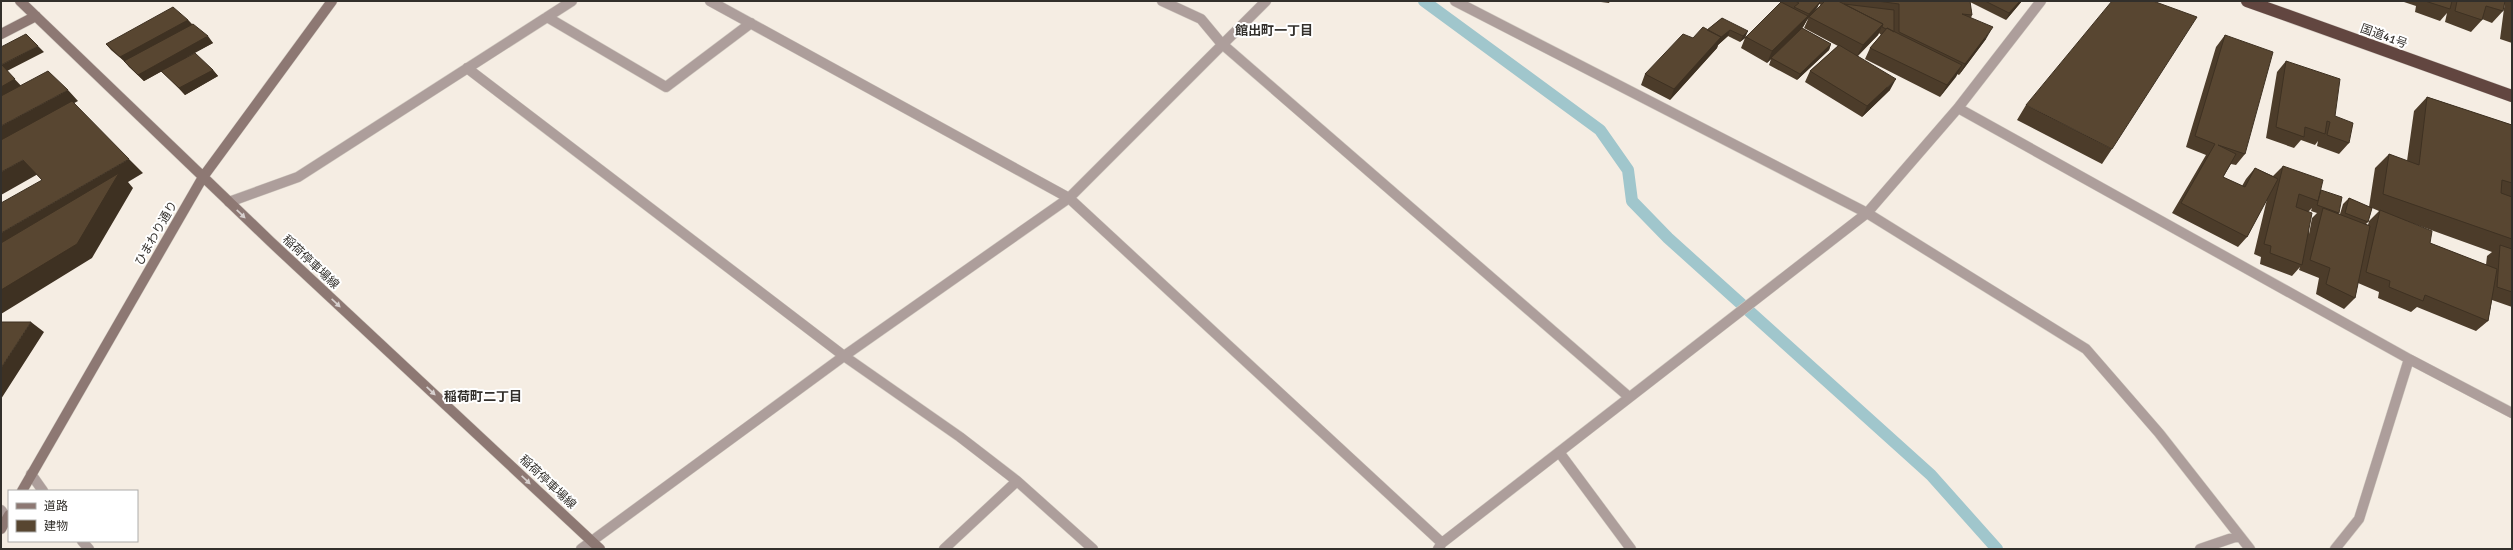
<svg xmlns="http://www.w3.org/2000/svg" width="2513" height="550" viewBox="0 0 2513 550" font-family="Signika,'Noto Sans JP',sans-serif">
<rect width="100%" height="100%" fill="#f5ede3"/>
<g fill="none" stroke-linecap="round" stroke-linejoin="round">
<!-- stream -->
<path stroke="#a0c6cc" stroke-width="12" d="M1424 1 1600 130 1628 170 1632 201 1668 238 1931 475 1997 549"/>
<defs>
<path id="street" d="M710 1 1069 198 1442 543
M1162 1 1201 19 1221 43 1629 397
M1455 1 1867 213 2086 349 2159 433 2250 549
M547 17 666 87 751 23
M467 68 844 356 960 437 1017 481 1093 549
M1958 108 2409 359 2512 413
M229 202 298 177 572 1
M1559 452 1631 549
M31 474 43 491
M1 510 7 518
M82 541 89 549
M581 549 844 356 1069 198 1266 1
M944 549 1017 481
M1438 549 1442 543 1867 213 1958 108 2041 1
M2200 549 2238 536
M2335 549 2359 519 2409 359"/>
<path id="secondary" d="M20 1 271 242 600 549
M1 34 36 16
M22 491 203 177 332 1
M1 529 9 515"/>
<path id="highway" d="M2247 1 2512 96"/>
</defs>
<!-- street casing -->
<use href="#street" stroke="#d2cbc2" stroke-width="11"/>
<!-- secondary casing -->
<use href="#secondary" stroke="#d2cbc2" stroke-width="11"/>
<!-- highway casing -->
<use href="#highway" stroke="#d2cbc2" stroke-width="13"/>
<!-- street -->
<use href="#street" stroke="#ad9e9b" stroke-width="10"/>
<!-- secondary -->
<use href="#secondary" stroke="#8d7873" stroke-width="10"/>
<!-- highway -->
<use href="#highway" stroke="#624640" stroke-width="12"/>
</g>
<!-- wall -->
<path fill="#4c3c2a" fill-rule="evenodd" d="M1593 1H1610L1609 3Z
M1781 1H2022L2006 20 1970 2 1972 15 1971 18 1986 39 1959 75 1957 74 1940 97 1865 59 1870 48 1881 35 1879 33 1878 35 1858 56 1890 90 1862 117 1805 82 1810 71 1838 46 1804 28 1809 17 1821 5 1819 4 1817 8 1807 20 1803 27 1802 28 1831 44 1829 50 1797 80 1769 65 1771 59 1767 63 1741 48 1745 38 1740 42 1728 36 1718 45 1717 48 1670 100 1641 85 1645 74 1693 38 1707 30 1722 18 1746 37 1781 2Z
M2401 1H2505L2503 11 2492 23 2482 19V20L2471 32 2445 22 2447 13 2440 21 2415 12 2416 6Z
M2505 1H2512V43L2500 39Z
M188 20 192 24 213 43 186 57 213 70 218 76 185 95 162 71 144 81 129 67 124 61 111 50 106 44Z
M2225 35 2245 154 2236 165 2231 164 2223 177 2242 186 2246 179 2255 168 2273 176 2283 166 2321 190 2339 213H2338L2340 214 2343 204 2349 198 2369 207 2375 168 2389 154 2407 161 2414 111 2427 97 2512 125V307L2492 300 2488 321 2476 331 2417 307 2411 312 2378 298 2379 292 2358 283 2355 298 2344 309 2316 294 2319 278 2299 270 2300 267 2292 276 2260 264 2261 257 2254 254 2267 199 2247 237 2238 247 2172 213 2206 155 2186 147 2216 47ZM2312 208 2311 211 2317 213 2312 218 2309 234 2308 212ZM2372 208 2379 211 2369 221 2368 225 2366 224 2368 222ZM2406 221 2492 252 2487 256 2486 265 2430 243Z
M2286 61 2335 116 2349 143 2339 154 2317 146 2318 141 2315 145 2301 140 2294 148 2266 138 2277 72Z
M2026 105 2112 149 2102 164 2017 120Z"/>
<!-- shaded-wall -->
<path fill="#3e3122" d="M2020 1H2022L2006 20 2009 13Z
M1820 2 1817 8 1807 20 1803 27 1767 63 1772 51 1808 16 1809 14Z
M188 20 193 26 126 63 120 57Z
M1883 24 1878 35 1857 56 1863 45Z
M1993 27 1986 39 1959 75 1965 64Z
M1730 30 1728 36 1718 45 1717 48 1670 100 1674 89 1721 37Z
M1748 31 1745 38 1740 42 1743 36Z
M208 36 213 43 144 81 138 75Z
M1831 44 1829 50 1797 80 1800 74Z
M38 46 44 52 7 71 26 91 1 104V65Z
M1962 65 1956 77 1940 97 1947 85Z
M213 70 218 76 185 95 179 88Z
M1896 79 1890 90 1862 117 1867 106Z
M68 90 78 101 1 143V126Z
M129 159 143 173 128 182 133 188 92 258 1 314V233Z
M23 160 38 174 1 195V172Z
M31 322 44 332 1 399V368Z"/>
<!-- building -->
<path fill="#584631" stroke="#3e3122" d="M1795 1H1817L1820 2 1809 14 1794 7 1799 3Z
M1825 1H1838L1883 24 1863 45 1809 17Z
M1877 1H1970L1972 15 1962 14 1993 27 1965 64 1899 32V4Z
M1985 1H2020L2009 13Z
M2112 1H2153L2197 17 2112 149 2026 105Z
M2425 1H2452L2450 9Z
M2457 1H2505L2503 11 2486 6 2482 20 2455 11Z
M1781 2 1808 16 1772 51 1746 37Z
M1844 4 1894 10V32L1887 28 1886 29 1882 27 1883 24Z
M173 7 188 20 120 57 106 44Z
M1722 18 1748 31 1743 36 1730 30 1720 38 1721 37 1707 30Z
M193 24 208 36 138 75 124 61Z
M1703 27 1721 37 1674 89 1645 74 1683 34 1693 38Z
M1802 28 1831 44 1800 74 1771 58Z
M1887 28 1962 65 1947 85 1870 48Z
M26 34 38 46 1 65V47Z
M2225 35 2273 52 2245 154 2218 145 2236 154 2223 177 2245 187 2255 168 2278 179 2247 237 2181 203 2215 144 2195 136Z
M1839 45 1896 79 1867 106 1810 71Z
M195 53 213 70 179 88 161 71Z
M2286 61 2340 79 2335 116 2353 123 2349 143 2327 135 2330 122 2327 121 2325 134 2305 127 2304 137 2276 127Z
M2 65 15 79 1 87V66Z
M48 71 68 90 1 126V96Z
M2427 97 2512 125V183L2502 180 2501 193 2512 197V239L2383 194 2389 154 2419 165Z
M72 101 129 159 1 233V203L42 180 23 160 1 172V140Z
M2283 166 2323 180 2318 201 2299 194 2296 207 2312 213 2302 265 2270 253 2271 246 2264 244Z
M119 173 77 244 1 290V243Z
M2321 190 2342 197 2339 213 2317 205 2318 202V201Z
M2349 198 2372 208 2368 222 2345 213Z
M2323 208 2370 226 2355 298 2326 284 2330 268 2310 260Z
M2380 210 2432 231 2430 243 2497 269 2488 321 2425 295 2423 301 2389 287 2390 281 2366 272Z
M2500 245 2512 249V292L2497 287Z
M1 322H31L1 368Z"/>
<!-- one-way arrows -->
<defs><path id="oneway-solid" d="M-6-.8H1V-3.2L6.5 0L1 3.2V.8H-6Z"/></defs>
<g fill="#d7d0ce">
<use href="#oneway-solid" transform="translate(241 214) rotate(44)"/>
<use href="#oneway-solid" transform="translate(336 303) rotate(43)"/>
<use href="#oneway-solid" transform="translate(431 391) rotate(43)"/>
<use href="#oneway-solid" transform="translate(526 480) rotate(43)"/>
</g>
<g text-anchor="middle" stroke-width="4" stroke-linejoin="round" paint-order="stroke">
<!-- street labels -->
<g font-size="12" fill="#322f2b" stroke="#fff">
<text transform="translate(2384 36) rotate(20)" y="4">国道41号</text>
<text transform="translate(156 233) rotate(-60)" y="4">ひまわり通り</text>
<text transform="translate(311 262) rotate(43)" y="4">稲荷停車場線</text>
<text transform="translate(548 482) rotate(43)" y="4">稲荷停車場線</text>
</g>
<!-- neighbourhood labels -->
<g font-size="13" font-weight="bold" fill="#322f2b" stroke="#fff">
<text x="1274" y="35">館出町一丁目</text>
<text x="483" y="401">稲荷町二丁目</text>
</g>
</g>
<!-- border -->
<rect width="2513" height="550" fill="none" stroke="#322f2b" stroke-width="4"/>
<!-- legend -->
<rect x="8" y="490" width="130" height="52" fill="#ffffff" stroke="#adacaa"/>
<rect x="16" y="503" width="20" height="6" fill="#8d7873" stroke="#adacaa"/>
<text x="44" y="510" font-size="12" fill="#322f2b">道路</text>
<rect x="16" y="520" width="20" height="12" fill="#584631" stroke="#adacaa"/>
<text x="44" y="530" font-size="12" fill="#322f2b">建物</text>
</svg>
